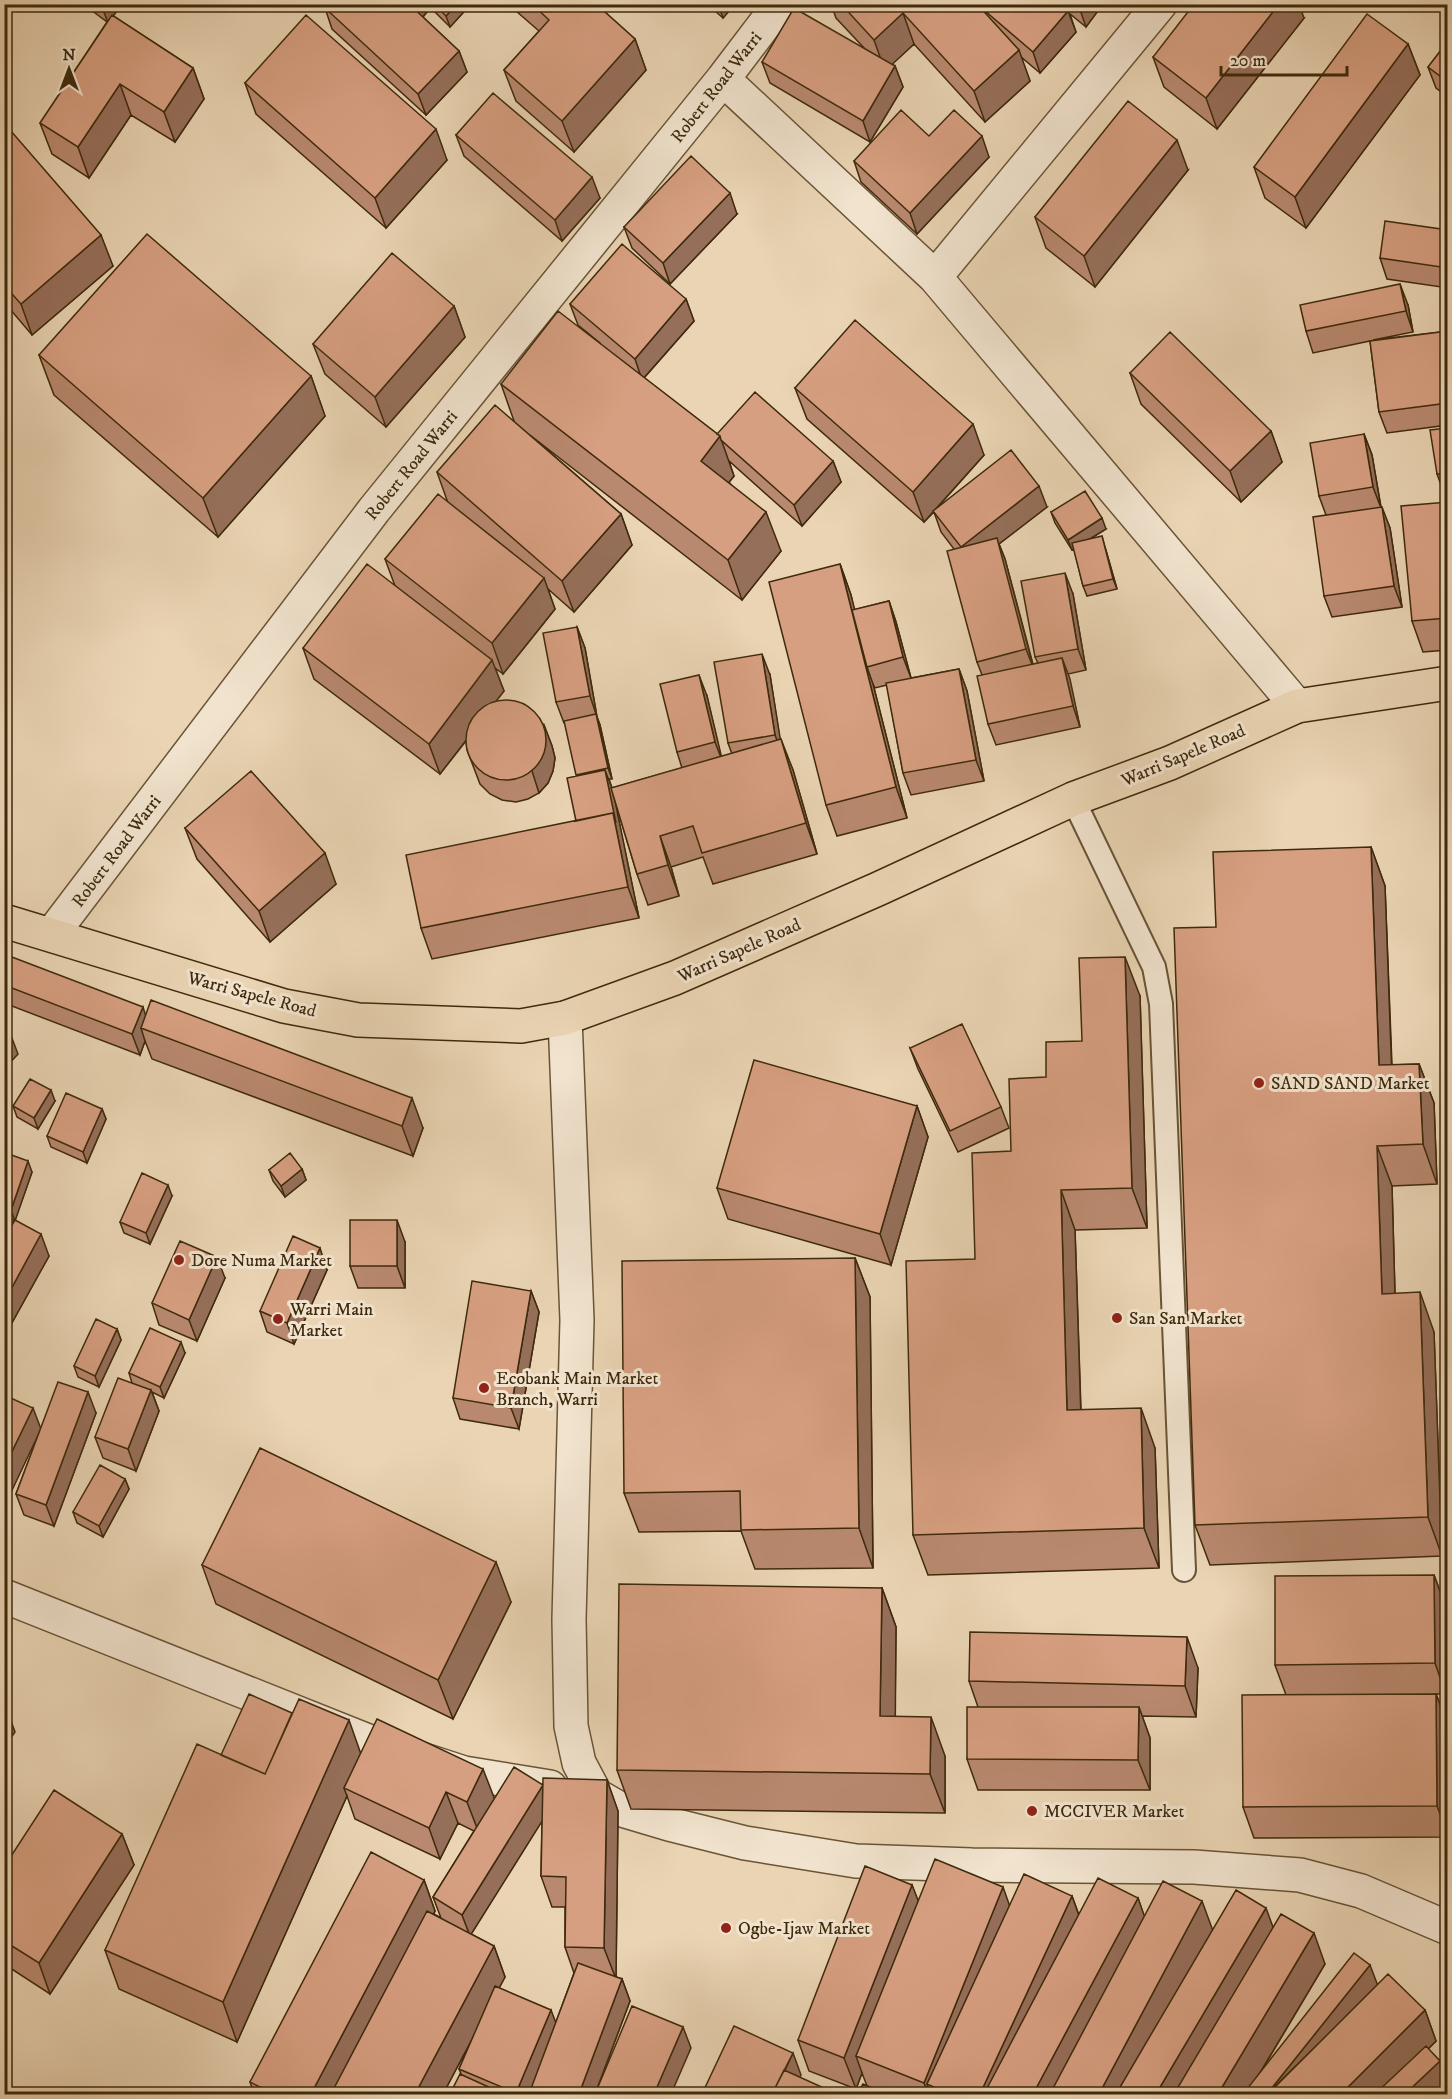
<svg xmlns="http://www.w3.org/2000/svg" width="1452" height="2099" viewBox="0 0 1452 2099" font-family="'IM FELL DW Pica',serif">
<rect width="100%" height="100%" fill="#ead4b3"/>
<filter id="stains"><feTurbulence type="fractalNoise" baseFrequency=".00333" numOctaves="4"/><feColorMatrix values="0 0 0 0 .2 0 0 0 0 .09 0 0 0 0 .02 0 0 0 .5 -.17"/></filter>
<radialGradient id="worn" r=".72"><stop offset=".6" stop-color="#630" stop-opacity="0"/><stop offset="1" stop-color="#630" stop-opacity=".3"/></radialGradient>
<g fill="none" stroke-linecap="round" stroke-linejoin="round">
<defs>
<path id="lane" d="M1073 799 1154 967 1161 1004 1184 1570"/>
<path id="street" d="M723 79 935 277 1297 706
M935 277 1160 4
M52 934 374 510 723 79 780 4
M565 1018 577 1320 569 1619 571 1726 579 1763 596 1795 622 1810 669 1824 745 1843 856 1861 972 1865 1194 1867 1300 1875 1361 1891 1448 1928
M4 1596 378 1745 464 1773 550 1787"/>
<path id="primary" d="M4 921 284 1006 358 1020 521 1026 565 1018 675 978 878 889 1073 799 1170 763 1297 706 1448 683"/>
</defs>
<!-- lane casing -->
<use href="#lane" stroke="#695436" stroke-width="26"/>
<!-- street casing -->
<use href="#street" stroke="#695436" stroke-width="36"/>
<!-- primary casing -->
<use href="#primary" stroke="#3e2a0c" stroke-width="36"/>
<!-- lane -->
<use href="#lane" stroke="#f1e3ce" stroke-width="22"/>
<!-- street -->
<use href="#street" stroke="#f1e3ce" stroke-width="33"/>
<!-- primary -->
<use href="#primary" stroke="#ead4b3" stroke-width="33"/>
</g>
<!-- wall -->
<path fill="#b9896f" stroke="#3e2a0c" stroke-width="1.5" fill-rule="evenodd" d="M83 4H122L113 16 193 68 204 99 175 142 131 115 89 178 52 154 40 123 107 22Z
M328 4H471L450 27 432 9 431 7 423 17 459 51 467 72 426 115 332 29 325 8Z
M508 4H596L635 39 646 70 574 152 516 101 504 70 539 31Z
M707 4H735L723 18Z
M831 4H1103L1086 27 1070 14 1076 32 1040 73 1021 57 1030 81 985 122 914 44 892 64 895 66 903 87 870 142 770 83 762 62 865 49 836 18Z
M1304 18 1217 129 1164 87 1153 57Z
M1448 41V97L1436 88 1428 67Z
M1408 44 1420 75 1306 228 1265 198 1254 167Z
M245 83 447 160 386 228 256 114Z
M4 123 113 266 32 335 4 302Z
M456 135 600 198 562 241 464 156Z
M929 136 989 157 917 234 861 182 854 161Z
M1188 170 1095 287 1046 248 1035 217Z
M737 214 670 284 632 248 624 227Z
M1448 230V288L1387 279 1380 258Z
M686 299 694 321 644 378 717 434 833 461 841 482 802 526 729 461 734 476 729 482 781 551 742 600 530 435 621 514 632 545 574 612 548 589 555 609 503 674 495 668 504 691 496 701 544 725 552 746 555 758 553 771 548 783 539 793 528 799 516 802 502 800 490 794 480 784 467 750 466 741 440 774 314 679 303 648 395 586 385 559 448 503 437 472 514 421 501 384 600 343 578 325 570 304Z
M1408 305 1413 332 1373 340 1448 331V425L1387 433 1379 412 1370 341 1313 353 1306 331Z
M454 306 465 337 386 427 325 374 313 344Z
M39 355 311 376 325 416 218 537 54 395Z
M1130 373 1271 431 1282 462 1241 502 1141 404Z
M795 388 984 455 937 508 1047 507 999 544 1005 559 1033 664 1038 663 1035 657 1073 594 1086 670 1068 674 1080 727 996 745 988 724 982 675 977 662 954 549 941 532 934 512 924 522 807 419Z
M1448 428V484L1441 485 1437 474Z
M1364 434 1372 455 1381 507 1390 528 1402 607 1332 617 1324 596 1326 515 1319 496Z
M1448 502V650L1423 652 1412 621Z
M1051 512 1106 529 1090 539 1105 547 1117 589 1087 596 1083 586 1074 549 1072 550 1055 523Z
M840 564 851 595 854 610 889 601 896 622 911 678 959 669 967 691 984 781 911 795 903 773 887 685 875 688 873 684 907 818 837 836 826 805Z
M577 627 585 648 597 717 600 725 612 779H609L612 788 682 768 677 752 707 696 721 757 732 754 728 743 770 675 780 740 793 770 817 854 713 884 703 857 671 867 679 896 648 905 637 874 614 798 639 918 432 959 421 928 576 821 577 776 565 723H564L556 702Z
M185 828 336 884 270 942 197 859Z
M1371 847 1385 886 1392 1065 1419 1064 1434 1103 1437 1184 1392 1186 1395 1293 1434 1332 1442 1556 1210 1565 1195 1525 1216 927Z
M4 985 145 1015 423 1128 413 1156 152 1059 145 1041 140 1055 4 1003Z
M1140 996 1147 1228 1075 1230 1081 1410 1155 1448 1159 1568 928 1575 913 1535 975 1259 1011 1151 1046 1077 1082 1041Z
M910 1048 1001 1107 1009 1128 958 1152 918 1069Z
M55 1101 38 1129 17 1117 13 1106Z
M917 1106 928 1137 891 1265 728 1219 717 1188Z
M102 1109 106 1119 87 1163 51 1147 47 1136Z
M4 1156 32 1172 15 1220 49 1256 4 1337V1238L14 1220 4 1217Z
M302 1169 306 1180 285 1197 273 1181 269 1170Z
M172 1196 150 1244 124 1233 120 1222Z
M405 1242V1288H358L350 1266Z
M855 1258 870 1297 873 1568 755 1569 741 1531 639 1532 624 1493Z
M327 1270 294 1344 267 1332 260 1311Z
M225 1278 197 1341 159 1325 152 1303Z
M531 1291 539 1312 519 1429 460 1419 453 1398Z
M117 1329 121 1340 99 1387 78 1377 74 1366Z
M185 1353 164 1398 152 1392 159 1411 136 1471 103 1458 95 1437 132 1383 129 1373Z
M4 1395 40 1429 96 1413 54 1526 24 1515 16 1494 39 1433 4 1505Z
M125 1479 129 1489 103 1537 77 1523 73 1512Z
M202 1565 511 1602 453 1719 216 1604Z
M1434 1575 1445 1605 1446 1694H1436L1448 1725V1837L1254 1838 1243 1807 1286 1695 1275 1665Z
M882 1588 896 1627 895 1716 945 1756V1813L631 1809 617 1770Z
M1198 1668 1196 1717 1142 1716 1150 1738V1790H978L967 1759 978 1707 969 1681Z
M361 1753 494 1799 543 1785 607 1780 618 1811 616 1977 622 1979 630 2001 595 2094H450L461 2074 459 2069 470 2043 443 2094H254L250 2082 424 1880 435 1911 434 1914 441 1918 433 1897 474 1831 458 1823 440 1859 355 1819 347 1796 237 2042 119 1989 105 1950 221 1755ZM542 1820 541 1876 552 1907H565V1947L574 1973 556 2022 499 1988 505 1977 494 1946 471 1934Z
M122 1834 134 1865 50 1994 4 1964V1867Z
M912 1885 918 1902 1010 1906 1072 1896 1079 1915 1138 1898 1144 1917 1213 1930 1273 1928 1325 1964 1262 2070 1377 1985 1425 2010 1436 2041 1428 2049 1440 2061 1448 2082 1435 2094H1249L1248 2093 1247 2094H886L867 2086 862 2073 856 2089 809 2071 798 2040Z"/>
<!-- shaded-wall -->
<path fill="#966f5a" stroke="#3e2a0c" stroke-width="1.5" d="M101 4H122L108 23Z
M415 4H430L431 7 420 20Z
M457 4H471L450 27 446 16Z
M718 4H735L723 18Z
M1078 4H1103L1086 27Z
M1279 4H1299L1304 18 1217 129 1206 98Z
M1068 11 1076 32 1040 73 1033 52Z
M903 13 914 44 885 71 874 40Z
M635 39 646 70 574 152 562 121Z
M1408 44 1420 75 1306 228 1295 197Z
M1019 50 1030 81 985 122 974 91Z
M459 51 467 72 426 115 418 94Z
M895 66 903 87 870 142 863 121Z
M193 68 204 99 175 142 164 112Z
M120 84 131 115 89 178 78 147Z
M436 129 447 160 386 228 375 198Z
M982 136 989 157 917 234 910 213Z
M1177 140 1188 170 1095 287 1084 256Z
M592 177 600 198 562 241 555 220Z
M730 193 737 214 670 284 663 263Z
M101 235 113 266 32 335 21 304Z
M1400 284 1408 305 1413 332 1406 311Z
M686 299 694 321 642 380 635 359Z
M454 306 465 337 386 427 375 397Z
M311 376 325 416 218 537 203 498Z
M973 424 984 455 924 522 913 492Z
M1271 431 1282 462 1241 502 1230 471Z
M1364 434 1372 455 1381 508 1373 487Z
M720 436 734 476 715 500 701 461Z
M833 461 841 482 802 526 794 505Z
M1039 486 1047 507 999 544 1005 559 1034 670 1026 649 969 568 961 547Z
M1382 507 1390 528 1402 607 1394 586Z
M766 512 781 551 742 600 728 560Z
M621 514 632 545 574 612 562 581Z
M1102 518 1106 529 1072 550 1068 540Z
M1102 536 1105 547 1117 589 1113 579Z
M840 564 851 595 869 666 867 667 873 684 907 818 896 787Z
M1065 573 1073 594 1086 670 1078 649Z
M544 578 555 609 503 674 492 643Z
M889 601 896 622 911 678 903 657Z
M577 627 585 648 597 717 590 696Z
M762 654 770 675 783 756 775 735Z
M1062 658 1070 679 1080 727 1073 706Z
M492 660 504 691 440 774 429 744Z
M959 669 967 691 984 781 976 760Z
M699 675 707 696 723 763 715 742Z
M596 714 600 725 612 779 608 768Z
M544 725 552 746 555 758 553 771 548 783 539 793 532 771Z
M781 739 793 770 817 854 806 823Z
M605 770 613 791 639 918 628 887 613 813Z
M660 836 671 867 679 896 668 865Z
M1371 847 1385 886 1393 1105 1379 1065Z
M325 853 336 884 270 942 259 911Z
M1125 957 1140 996 1147 1228 1132 1188Z
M143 1007 150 1029 141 1028 145 1041 140 1055 132 1034Z
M10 1033 18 1054 4 1069V1040Z
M1419 1064 1434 1103 1437 1184 1423 1144Z
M51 1090 55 1101 38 1129 34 1118Z
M412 1098 423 1128 413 1156 402 1126Z
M917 1106 928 1137 891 1265 880 1234Z
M102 1109 106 1119 87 1163 83 1152Z
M1377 1146 1392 1186 1396 1333 1382 1294Z
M28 1161 32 1172 15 1221 11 1210Z
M302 1169 306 1180 285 1197 281 1186Z
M168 1185 172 1196 150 1244 146 1233Z
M1061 1190 1075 1230 1082 1450 1067 1410Z
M397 1220 405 1242V1288L397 1266Z
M41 1234 49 1256 4 1337V1302Z
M320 1248 327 1270 294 1344 287 1323Z
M217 1257 225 1278 197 1341 189 1320Z
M855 1258 870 1297 873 1568 859 1528Z
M531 1291 539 1312 519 1429 511 1408Z
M1420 1292 1434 1332 1442 1556 1428 1517Z
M117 1329 121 1340 99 1387 95 1376Z
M181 1342 185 1353 164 1398 160 1387Z
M4 1354 10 1368 4 1379Z
M151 1390 159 1411 136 1471 128 1449Z
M88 1392 96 1413 54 1526 46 1505Z
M33 1408 41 1429 5 1505 4 1468Z
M1141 1408 1155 1448 1159 1568 1144 1528Z
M125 1479 129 1489 103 1537 99 1526Z
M496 1562 511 1602 453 1719 438 1680Z
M1434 1575 1445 1605 1446 1694 1435 1663Z
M882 1588 896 1627 895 1756 880 1716Z
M1187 1637 1198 1668 1196 1717 1185 1686Z
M1436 1694 1448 1725V1835L1437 1806Z
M1139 1707 1150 1738V1790L1138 1760Z
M931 1717 945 1756V1813L930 1774Z
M349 1720 363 1760 344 1788 347 1796 237 2042 223 2002Z
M11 1721 15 1732 4 1748V1731Z
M483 1769 495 1800 479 1833 467 1802Z
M607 1780 618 1811 616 1979 604 1948Z
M543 1785 551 1807 470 1936 462 1915Z
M446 1792 458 1823 440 1859 429 1828Z
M122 1834 134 1865 50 1994 39 1963Z
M424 1880 435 1911 338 2094H311Z
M912 1885 924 1915 856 2056 862 2073 856 2089 844 2058Z
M1003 1887 1014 1918 927 2084 931 2094H928L924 2083Z
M1072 1896 1083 1927 1005 2094H980Z
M1138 1898 1149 1929 1061 2094H1033Z
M1202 1901 1213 1931 1126 2094H1099Z
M1266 1908 1277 1938 1186 2094H1156Z
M1314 1933 1325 1964 1249 2091 1247 2089 1248 2093 1247 2094H1218Z
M494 1946 505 1977 443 2094H415Z
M1370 1965 1378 1986 1267 2094Z
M622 1979 630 2001 595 2094H579Z
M551 2010 559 2031 532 2094H516V2093Z
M1425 2010 1436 2041 1383 2094H1341Z
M683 2027 691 2048 671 2094H654Z
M793 2053 801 2075 792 2094H774Z
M1440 2061 1448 2082 1435 2094H1405Z"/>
<!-- building -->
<path fill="#d79f81" stroke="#3e2a0c" stroke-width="1.5" d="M328 4H409L459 51 418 94 325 8Z
M434 4H457L446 16Z
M532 4H596L635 39 562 121 504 70 549 20Z
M841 4H977L1019 50 974 91 903 13 874 40Z
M977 4H1061L1068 11 1033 52Z
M1194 4H1279L1206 98 1153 57Z
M794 8 895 66 863 121 762 62Z
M1367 14 1408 44 1295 197 1254 167Z
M112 15 193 68 164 112 120 84 78 147 40 123Z
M306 15 436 129 375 198 245 83Z
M1448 41V82L1428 67Z
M493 93 592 177 555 220 456 135Z
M1128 101 1177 140 1084 256 1035 217Z
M901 110 929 136 954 110 982 136 910 213 854 161Z
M4 123 101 235 21 304 4 285Z
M691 156 730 193 663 263 624 227Z
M1385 221 1448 230V268L1380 258Z
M147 234 311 376 203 498 39 355Z
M622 244 686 299 635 359 570 304Z
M392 253 454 306 375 397 313 344Z
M1400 284 1406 311 1306 331 1300 305Z
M558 311 720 436 701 461 766 512 728 560 501 384Z
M855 320 973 424 913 492 795 388Z
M1448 331V403L1379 412 1370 341Z
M1170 332 1271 431 1230 471 1130 373Z
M755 392 833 461 794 505 721 440 720 436 717 434Z
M495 405 621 514 562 581 437 472Z
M1448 428V473L1437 474 1430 430Z
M1364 434 1373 487 1319 496 1310 443Z
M1011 450 1039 486 961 547 933 511Z
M1085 491 1102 518 1068 540 1051 512Z
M438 494 544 578 492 643 385 559Z
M1448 502V618L1412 621 1401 506Z
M1382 507 1394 586 1324 596 1313 517Z
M1102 536 1113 579 1083 586 1072 543Z
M997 538 1026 649 977 662 947 551Z
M367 564 492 660 429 744 303 648Z
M840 564 896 787 826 805 769 582Z
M1065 573 1078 649 1035 657 1021 581Z
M889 601 903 657 867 667 852 610Z
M577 627 590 696 556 702 543 633Z
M762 654 775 735 728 743 714 662Z
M1062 658 1073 706 988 724 977 676Z
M959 669 976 760 903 773 886 683Z
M699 675 715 742 677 752 660 684Z
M466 740a40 40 0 1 1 80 0a40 40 0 1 1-80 0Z
M596 714 608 768 576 775 564 721Z
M781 739 806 823 702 853 693 826 660 836 668 865 637 874 611 788Z
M605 770 616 823 613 813 576 821 567 778Z
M251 771 325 853 259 911 185 828Z
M613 813 628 887 421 928 406 855Z
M1371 847 1379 1065 1419 1064 1423 1144 1377 1146 1382 1294 1420 1292 1428 1517 1195 1525 1174 928 1216 927 1213 852Z
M4 954 143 1007 132 1034 4 985Z
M1125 957 1132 1188 1061 1190 1067 1410 1141 1408 1144 1528 913 1535 906 1261 975 1259 972 1153 1011 1151 1009 1079 1046 1077V1042L1082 1041 1079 958Z
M151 1000 412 1098 402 1126 141 1028Z
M962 1024 1001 1107 950 1131 910 1048Z
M4 1028 10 1033 4 1040Z
M754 1060 917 1106 880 1234 717 1188Z
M30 1079 51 1090 34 1118 13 1106Z
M66 1093 102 1109 83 1152 47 1136Z
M6 1153 28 1161 11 1210 4 1208V1156Z
M290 1153 302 1169 281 1186 269 1170Z
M142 1173 168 1185 146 1233 120 1222Z
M15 1220 41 1234 4 1302V1238Z
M350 1220H397V1266H350Z
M293 1236 320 1248 287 1323 260 1311Z
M180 1241 217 1257 189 1320 152 1303Z
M855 1258 859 1528 741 1530 740 1491 624 1493 622 1261Z
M472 1281 531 1291 511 1408 453 1398Z
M96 1319 117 1329 95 1376 74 1366Z
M150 1328 181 1342 160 1387 129 1373Z
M118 1378 151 1390 128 1449 95 1437Z
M58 1382 88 1392 46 1505 16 1494Z
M4 1395 33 1408 4 1468Z
M260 1448 496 1562 438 1680 202 1565Z
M100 1465 125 1479 99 1526 73 1512Z
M1434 1575 1435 1663 1275 1665V1576Z
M619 1584 882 1588 880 1716 931 1717 930 1774 617 1770Z
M970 1632 1187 1637 1185 1686 969 1681Z
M249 1694 292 1713 265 1774 221 1755Z
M1436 1694 1437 1806 1243 1807 1242 1695Z
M299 1699 349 1720 223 2002 105 1950 197 1744 265 1774Z
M967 1707H1139L1138 1760 967 1759Z
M4 1716 11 1721 4 1731Z
M377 1719 483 1769 467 1802 446 1792 429 1828 344 1788Z
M514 1767 543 1785 462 1915 433 1897Z
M543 1778 607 1780 604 1948 565 1947 566 1877 541 1876Z
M54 1790 122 1834 39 1963 4 1941V1867Z
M371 1852 424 1880 311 2094H274L250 2082Z
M935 1859 1003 1887 924 2083 856 2056Z
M865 1866 912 1885 844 2058 798 2040Z
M1024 1874 1072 1896 980 2094H949L927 2084Z
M1098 1878 1138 1898 1033 2094H984Z
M1163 1881 1202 1901 1099 2094H1050Z
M1236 1890 1266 1908 1156 2094H1116Z
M427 1911 494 1946 415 2094H331Z
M1281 1914 1314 1933 1218 2094H1174Z
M1354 1953 1370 1965 1267 2094H1254L1247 2089Z
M578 1963 622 1979 579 2094H529Z
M1388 1974 1425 2010 1341 2094H1268Z
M495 1986 551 2010 516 2093 459 2069Z
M632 2006 683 2027 654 2094H595Z
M734 2026 793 2053 772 2094H702Z
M1426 2046 1440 2061 1405 2094H1375Z
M784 2070 837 2094H772Z
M460 2074 504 2094H450Z
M863 2084 886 2094H857Z"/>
<!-- markers -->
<g fill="#8f2418" stroke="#f1e3ce" stroke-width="2">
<circle cx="1259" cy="1083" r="6"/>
<circle cx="179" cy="1260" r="6"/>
<circle cx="1117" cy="1318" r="6"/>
<circle cx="278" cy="1319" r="6"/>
<circle cx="484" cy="1388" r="6"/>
<circle cx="1032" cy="1811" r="6"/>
<circle cx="726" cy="1928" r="6"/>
</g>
<g text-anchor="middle" stroke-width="6" stroke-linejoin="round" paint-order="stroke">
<!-- street labels -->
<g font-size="18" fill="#3e2a0c" stroke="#f1e3ce">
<text transform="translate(716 87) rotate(-52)" y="6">Robert Road Warri</text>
<text transform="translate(411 465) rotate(-51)" y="6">Robert Road Warri</text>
<text transform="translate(1183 755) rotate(-23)" y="6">Warri Sapele Road</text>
<text transform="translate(116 851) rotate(-53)" y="6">Robert Road Warri</text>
<text transform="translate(739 950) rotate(-24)" y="6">Warri Sapele Road</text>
<text transform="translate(252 994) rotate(15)" y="6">Warri Sapele Road</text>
</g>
<!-- poi labels -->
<g font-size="18" fill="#3e2a0c" stroke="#f1e3ce" text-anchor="start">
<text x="1271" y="1089">SAND SAND Market</text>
<text x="191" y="1266">Dore Numa Market</text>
<text x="290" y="1315">Warri Main<tspan x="290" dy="21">Market</tspan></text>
<text x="1129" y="1324">San San Market</text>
<text x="496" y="1384">Ecobank Main Market<tspan x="496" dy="21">Branch, Warri</tspan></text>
<text x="1044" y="1817">MCCIVER Market</text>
<text x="738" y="1934">Ogbe-Ijaw Market</text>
</g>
</g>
<!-- margin -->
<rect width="1452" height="2099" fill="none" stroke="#ead4b3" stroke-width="24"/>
<rect x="6" y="6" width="1440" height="2087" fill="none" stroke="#3e2a0c" stroke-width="3"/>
<rect x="12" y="12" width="1428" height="2075" fill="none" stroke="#3e2a0c" stroke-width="1.5"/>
<!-- north arrow -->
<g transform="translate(69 69)" stroke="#f1e3ce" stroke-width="4.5" paint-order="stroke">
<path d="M0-4.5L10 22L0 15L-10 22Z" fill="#3e2a0c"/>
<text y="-9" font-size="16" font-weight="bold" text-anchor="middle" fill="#3e2a0c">N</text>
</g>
<!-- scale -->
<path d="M1221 66v9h126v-9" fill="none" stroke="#3e2a0c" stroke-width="3"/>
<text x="1230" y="66" font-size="18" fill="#3e2a0c" stroke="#f1e3ce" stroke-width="4.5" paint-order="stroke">20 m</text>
<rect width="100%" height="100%" filter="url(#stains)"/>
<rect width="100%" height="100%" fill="url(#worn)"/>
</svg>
